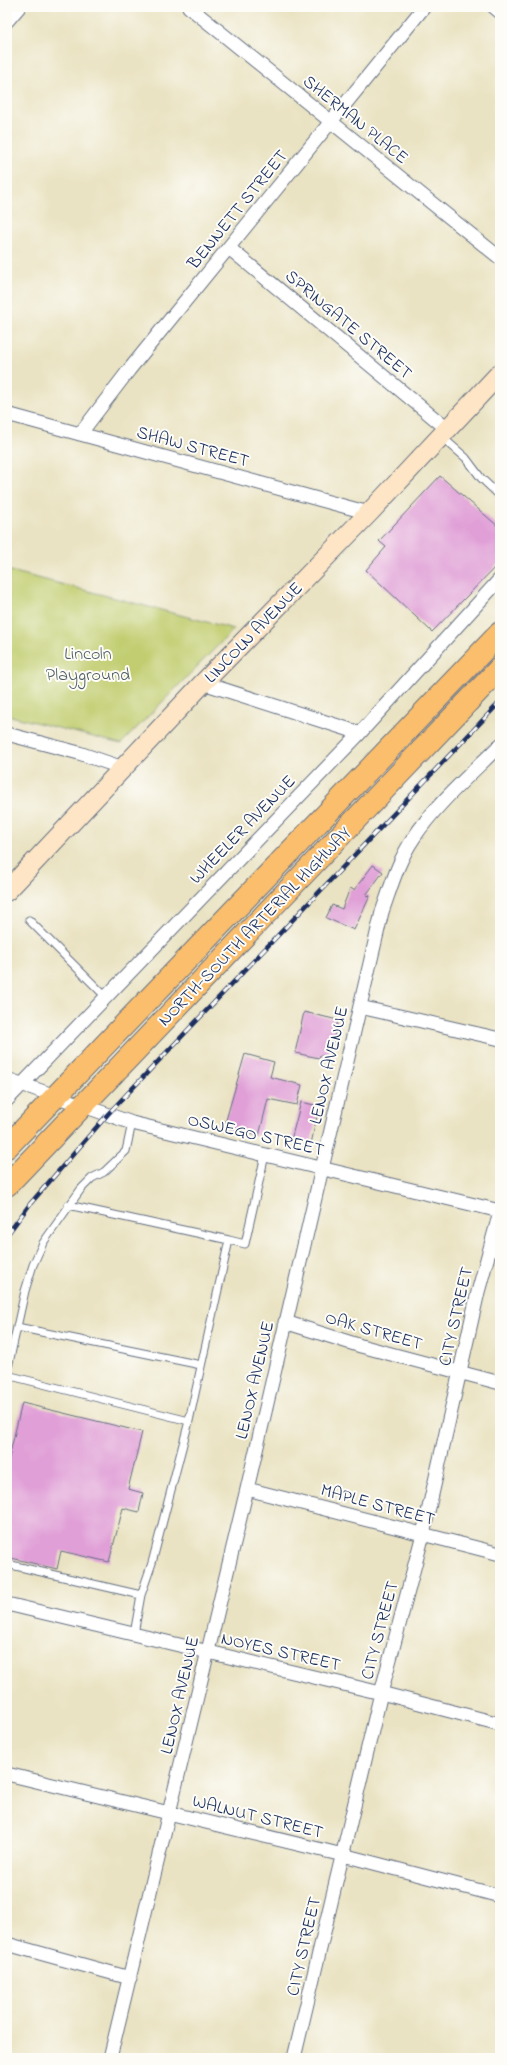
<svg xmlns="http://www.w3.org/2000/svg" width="507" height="2065" viewBox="0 0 507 2065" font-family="'Indie Flower',sans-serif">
<rect width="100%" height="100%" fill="#fdfcf7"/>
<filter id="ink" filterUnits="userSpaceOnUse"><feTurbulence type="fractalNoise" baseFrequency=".025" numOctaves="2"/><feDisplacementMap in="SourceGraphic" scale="8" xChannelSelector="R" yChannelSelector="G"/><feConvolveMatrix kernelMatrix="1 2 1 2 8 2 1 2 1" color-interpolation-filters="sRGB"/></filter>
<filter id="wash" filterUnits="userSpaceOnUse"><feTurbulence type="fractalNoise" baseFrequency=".012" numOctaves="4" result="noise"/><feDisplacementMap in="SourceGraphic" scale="16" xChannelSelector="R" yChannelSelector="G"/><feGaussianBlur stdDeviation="0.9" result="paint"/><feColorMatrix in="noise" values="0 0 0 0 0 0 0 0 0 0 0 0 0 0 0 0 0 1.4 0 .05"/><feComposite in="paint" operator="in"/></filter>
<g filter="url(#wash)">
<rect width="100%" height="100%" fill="#eae3c3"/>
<!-- green -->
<path fill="#c1cd6f" stroke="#6e7e66" d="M7 570 234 629 121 744 7 715Z"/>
<g id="blocks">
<!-- building -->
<path fill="#e09fd7" d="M440 476 500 528V562L432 632 366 570 386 547 379 541Z
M373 865 383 872 366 895 370 896 354 930 326 918 332 905 342 909 350 888 354 890Z
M304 1012 338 1020 329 1058 320 1055 319 1058 295 1053Z
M245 1054 274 1062 270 1077 302 1085 297 1105 268 1099 259 1136 224 1127Z
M301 1102 319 1106 311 1144 291 1140Z
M22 1403 142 1432 128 1489 143 1493 139 1512 123 1508 109 1562 61 1551 57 1569 7 1557 9 1540 7 1539V1466Z"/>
</g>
</g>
<g filter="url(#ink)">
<use href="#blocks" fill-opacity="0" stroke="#636e81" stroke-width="1"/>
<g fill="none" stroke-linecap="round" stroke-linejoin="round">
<defs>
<path id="lane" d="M442 437 466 458 481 478 500 496
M29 920 106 997
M68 1205 229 1240
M17 1327 201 1365
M7 1372 25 1291 33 1265 43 1243 81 1189 92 1178 104 1172 126 1151 132 1123
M7 1375 189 1421 152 1563 141 1595
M189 1421 229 1240 245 1244 265 1155
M7 1564 141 1595 134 1634"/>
<path id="street" d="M189 7 500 258
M494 7 500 12
M7 21 19 7
M229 248 446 428
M7 414 369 513
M80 434 129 370 424 7
M203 683 360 733
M7 734 79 753 123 768
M360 1007 500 1039
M7 1079 132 1123 500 1211
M7 1100 360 733 500 579
M285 1322 361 1346 500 1383
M247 1489 500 1554
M7 1604 381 1693 500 1724
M7 1774 343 1855 500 1896
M7 1944 130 1978
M110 2058 247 1489 382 912C391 887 398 861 413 839 434 806 472 773 500 745
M294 2058 381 1693 423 1534 478 1292 500 1212"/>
<path id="secondary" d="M7 891 203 683 369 513 500 373"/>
<path id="highway" d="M7 1147 500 633
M7 1185 500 668"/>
</defs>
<!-- lane casing -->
<use href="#lane" stroke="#636e81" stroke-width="9"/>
<!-- street casing -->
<use href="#street" stroke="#636e81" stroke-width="15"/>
<!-- secondary casing -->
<use href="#secondary" stroke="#636e81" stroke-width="21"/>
<!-- highway casing -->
<use href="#highway" stroke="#636e81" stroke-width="24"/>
<!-- lane -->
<use href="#lane" stroke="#fff" stroke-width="7"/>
<!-- street -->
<use href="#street" stroke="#fff" stroke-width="13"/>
<!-- secondary -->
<use href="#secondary" stroke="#fde5c5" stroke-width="19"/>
<!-- highway -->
<use href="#highway" stroke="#fabe6d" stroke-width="22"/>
<defs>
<path id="rail" d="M7 1235 30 1204 108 1114 500 702"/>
</defs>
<!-- rail casing -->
<use href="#rail" stroke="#1b2f5e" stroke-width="4.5"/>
<!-- rail -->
<use href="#rail" stroke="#fdfcf7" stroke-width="3" stroke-dasharray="9" stroke-linecap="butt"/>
</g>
</g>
<g text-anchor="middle" stroke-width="4" stroke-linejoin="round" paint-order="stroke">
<!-- street labels -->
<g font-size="18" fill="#1b2f5e" stroke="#fdfcf7">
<text transform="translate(356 119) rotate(39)" y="6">SHERMAN PLACE</text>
<text transform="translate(237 209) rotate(-51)" y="6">BENNETT STREET</text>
<text transform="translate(349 324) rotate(40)" y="6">SPRINGATE STREET</text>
<text transform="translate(193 446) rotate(15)" y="6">SHAW STREET</text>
<text transform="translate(253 632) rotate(-46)" y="6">LINCOLN AVENUE</text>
<text transform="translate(242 829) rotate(-46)" y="6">WHEELER AVENUE</text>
<text transform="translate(254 926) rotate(-46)" y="6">NORTH-SOUTH ARTERIAL HIGHWAY</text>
<text transform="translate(328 1065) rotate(-77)" y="6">LENOX AVENUE</text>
<text transform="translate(256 1134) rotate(13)" y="6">OSWEGO STREET</text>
<text transform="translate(455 1316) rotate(-77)" y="6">CITY STREET</text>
<text transform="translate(374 1330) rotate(16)" y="6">OAK STREET</text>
<text transform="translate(254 1380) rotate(-77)" y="6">LENOX AVENUE</text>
<text transform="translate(378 1504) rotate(15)" y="6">MAPLE STREET</text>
<text transform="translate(379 1630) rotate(-75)" y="6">CITY STREET</text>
<text transform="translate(281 1651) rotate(13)" y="6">NOYES STREET</text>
<text transform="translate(179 1695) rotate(-77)" y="6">LENOX AVENUE</text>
<text transform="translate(258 1816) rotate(14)" y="6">WALNUT STREET</text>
<text transform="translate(303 1946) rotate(-77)" y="6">CITY STREET</text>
</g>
<!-- park labels -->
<g font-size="18" fill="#4d5e63" stroke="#fdfcf7">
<text x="88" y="659">Lincoln<tspan x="88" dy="21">Playground</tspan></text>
</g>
</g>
<!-- margin -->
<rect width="507" height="2065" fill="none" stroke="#fdfcf7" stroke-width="24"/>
</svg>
